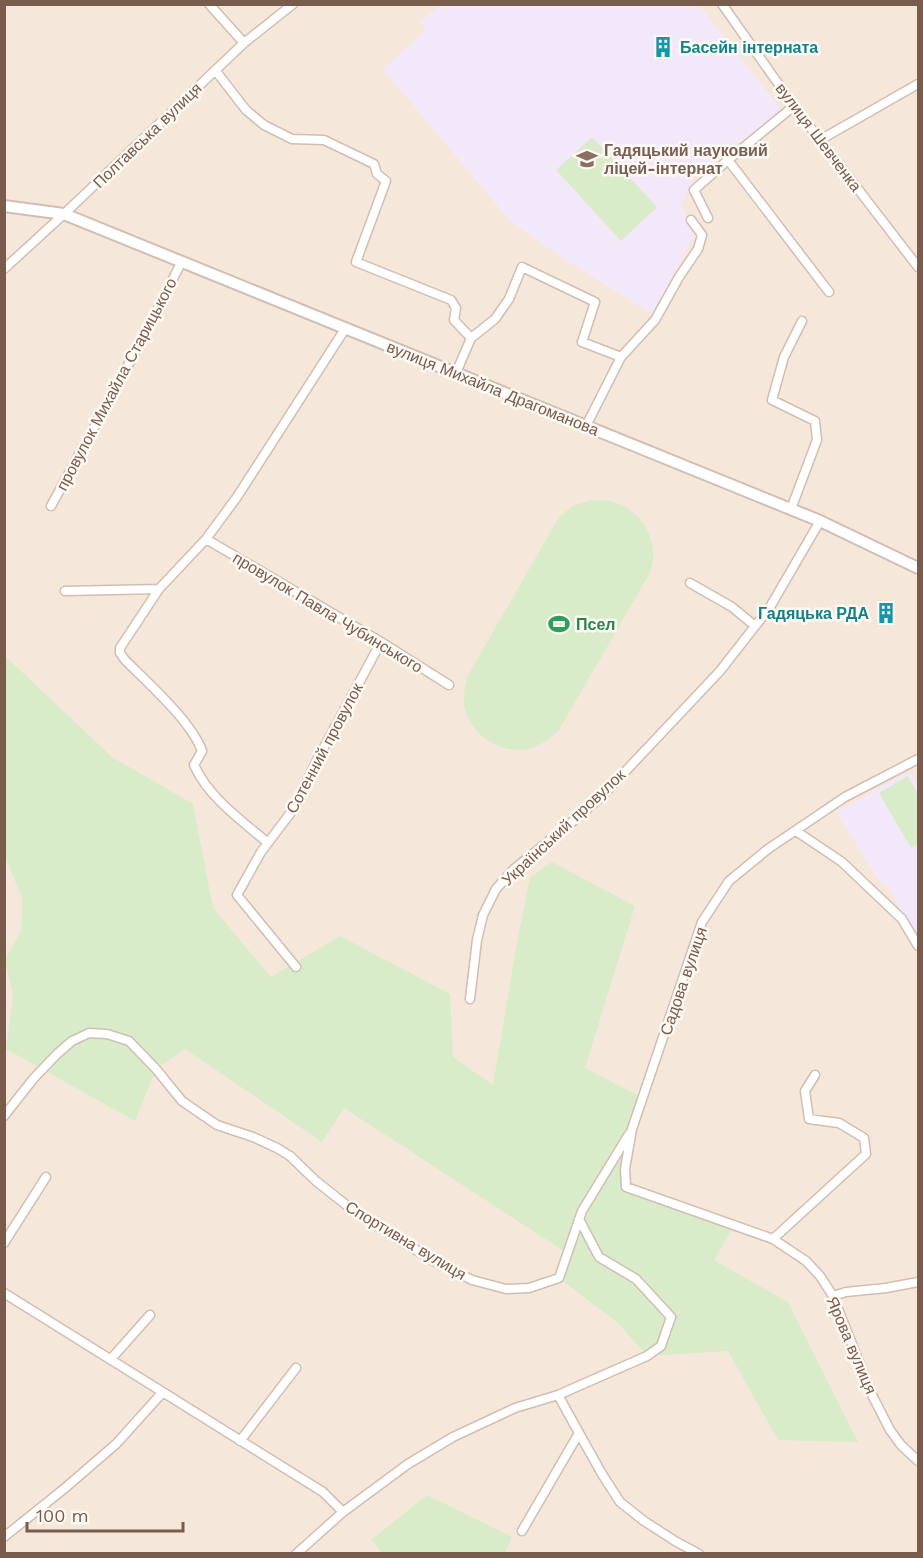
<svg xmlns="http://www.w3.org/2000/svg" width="923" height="1558" viewBox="0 0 923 1558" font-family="'Work Sans',sans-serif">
<rect width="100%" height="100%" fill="#fdf6ec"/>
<!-- residential -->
<path fill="#f5e8da" d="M5 5H918V1553H5Z"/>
<!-- education -->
<path fill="#f3e8fa" d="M441 5H699L783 112 752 137 735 143 696 174 681 205 695 233 652 314 572 264 512 223 383 69 426 30 420 22Z
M910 771 918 785V940L889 889 877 878 836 812Z"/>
<!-- green -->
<path fill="#d8ecc9" d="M592 137 657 207 621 241 556 170Z
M591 500C597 501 604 500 610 501 634 506 652 528 653 552 654 558 652 565 651 571L559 730C551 738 542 745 531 748 504 756 472 737 465 709 462 698 465 688 467 677L559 517 573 506Z
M4 655 112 757 193 804 213 908 271 977 340 936 450 994 453 1057 493 1085 516 948 530 877 552 862 635 906 585 1068 643 1098 632 1129 626 1187 734 1226 714 1260 788 1302 858 1442 778 1440 728 1351 647 1356 619 1324 559 1278 567 1253 344 1108 322 1142 185 1049 156 1069 135 1121 6 1049 13 996 5 960 21 931 23 900 5 857Z
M908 776 918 794V844L911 848 879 793Z
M427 1495 512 1537 505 1553H382L371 1540Z"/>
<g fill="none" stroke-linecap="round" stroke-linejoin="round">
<defs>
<path id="minor" d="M209 4 244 43
M722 4 794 106 918 267
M215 70 246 110 264 125 292 139 324 140 374 164 377 174 386 181 356 262 451 300 456 308 454 320 471 338 456 373
M794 106 728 160 829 292
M820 140 918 84
M708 218 694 190 728 160
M4 269 64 214 244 43 293 4
M471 338 495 319 509 299 522 267 595 302 582 342 621 357 586 426
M621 357 655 320 679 277 698 249 702 235 691 220
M51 506 144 336 181 263
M791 509 817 440 815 421 772 400 784 357 802 321
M206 539 381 642 449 685
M690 583 732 607 755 626
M65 591 159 589
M918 759 845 797 768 849 729 881 702 922 632 1129 625 1169 626 1187 773 1239 806 1261 820 1276 833 1296 872 1395 890 1430 901 1445 918 1461
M796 831 842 862 902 919 918 946
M268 843C241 820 209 798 194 765L202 751C191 721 148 683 125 660L120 653V648L159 589 206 539 237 497 345 329
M296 967 237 895 261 852 295 807 316 762 381 642
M470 999 477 940 483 915 496 889 514 869 572 822 604 794 720 671 770 607 820 521
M4 1116 34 1078 57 1054 72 1041 89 1033 107 1034 129 1041 156 1069 182 1101 217 1125 253 1137 277 1148 290 1156 316 1181 355 1212 434 1261 472 1280 506 1289 529 1288 559 1278 582 1211 629 1134
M773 1239 866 1154 864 1138 839 1123 809 1119 805 1091 815 1075
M4 1243 46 1177
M4 1293 323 1492 343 1512
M833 1296 846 1292 886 1288 918 1282
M111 1359 150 1315
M579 1433 602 1474 620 1502 644 1521 675 1541 699 1554
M240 1441 296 1368
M522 1531 579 1433 558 1395
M4 1537 65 1488 116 1444 162 1393
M296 1554 343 1512 408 1464 453 1437 515 1408 558 1395 647 1356 661 1346 671 1317 636 1279 599 1257 579 1219"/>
<path id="tertiary" d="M4 206 64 214 820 521 918 568"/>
</defs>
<!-- minor casing -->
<use href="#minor" stroke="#d1beb0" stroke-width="11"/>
<!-- tertiary casing -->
<use href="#tertiary" stroke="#d1beb0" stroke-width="14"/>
<!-- minor -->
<use href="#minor" stroke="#fff" stroke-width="8"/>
<!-- tertiary -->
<use href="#tertiary" stroke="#fff" stroke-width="10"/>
</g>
<!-- icons -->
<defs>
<symbol id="building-bare" viewBox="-9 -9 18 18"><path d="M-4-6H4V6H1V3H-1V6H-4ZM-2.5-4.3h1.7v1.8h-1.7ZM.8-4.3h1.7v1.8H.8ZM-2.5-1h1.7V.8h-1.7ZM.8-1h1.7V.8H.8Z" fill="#0f9aa8" stroke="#fffaf3" stroke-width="2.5" paint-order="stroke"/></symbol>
<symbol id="school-bare" viewBox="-9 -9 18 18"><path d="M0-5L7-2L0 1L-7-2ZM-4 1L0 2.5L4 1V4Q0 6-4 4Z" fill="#8d6e63" stroke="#fffaf3" stroke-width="2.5" paint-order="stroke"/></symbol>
<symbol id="stadium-bare" viewBox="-9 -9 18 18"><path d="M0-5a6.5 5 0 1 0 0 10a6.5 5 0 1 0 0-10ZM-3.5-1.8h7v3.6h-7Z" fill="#2e9e5b" stroke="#fffaf3" stroke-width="2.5" paint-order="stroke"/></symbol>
</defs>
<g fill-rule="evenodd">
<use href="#building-bare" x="648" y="32" width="30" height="30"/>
<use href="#school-bare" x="572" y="144" width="30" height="30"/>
<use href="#building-bare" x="871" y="598" width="30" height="30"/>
<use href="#stadium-bare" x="544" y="609" width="30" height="30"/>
</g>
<g text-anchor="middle" stroke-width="5" stroke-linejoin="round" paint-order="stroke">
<!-- culture labels -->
<g font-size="16" font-weight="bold" fill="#0d838f" stroke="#fffaf3" text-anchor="start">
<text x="680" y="53">Басейн інтерната</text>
<text x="869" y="619" text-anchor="end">Гадяцька РДА</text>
</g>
<!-- street labels -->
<g font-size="16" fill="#7a5c4d" stroke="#fffaf3">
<text transform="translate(147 135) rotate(-44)" y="6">Полтавська вулиця</text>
<text transform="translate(819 137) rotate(53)" y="6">вулиця Шевченка</text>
<text transform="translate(116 384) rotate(-62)" y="6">провулок Михайла Старицького</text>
<text transform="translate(493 388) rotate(22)" y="6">вулиця Михайла Драгоманова</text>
<text transform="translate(328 612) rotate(31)" y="6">провулок Павла Чубинського</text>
<text transform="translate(324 748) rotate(-62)" y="6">Сотенний провулок</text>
<text transform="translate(563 827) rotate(-43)" y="6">Український провулок</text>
<text transform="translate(683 981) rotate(-71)" y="6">Садова вулиця</text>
<text transform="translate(406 1240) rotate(31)" y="6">Спортивна вулиця</text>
<text transform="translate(852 1345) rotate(67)" y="6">Ярова вулиця</text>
</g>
<!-- education labels -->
<g font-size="16" font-weight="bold" fill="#785e54" stroke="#fffaf3" text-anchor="start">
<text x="604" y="156">Гадяцький науковий<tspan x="604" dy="18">ліцей-інтернат</tspan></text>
</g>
<!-- leisure labels -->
<g font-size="16" font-weight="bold" fill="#27864d" stroke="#fffaf3" text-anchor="start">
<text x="576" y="630">Псел</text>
</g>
</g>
<!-- border -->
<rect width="923" height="1558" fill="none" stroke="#7a5c4d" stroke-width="12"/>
<!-- scale -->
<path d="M27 1522v9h156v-9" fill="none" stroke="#7a5c4d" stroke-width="3"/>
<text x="36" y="1522" font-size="18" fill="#7a5c4d" stroke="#fffaf3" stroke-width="4.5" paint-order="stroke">100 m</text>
</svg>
